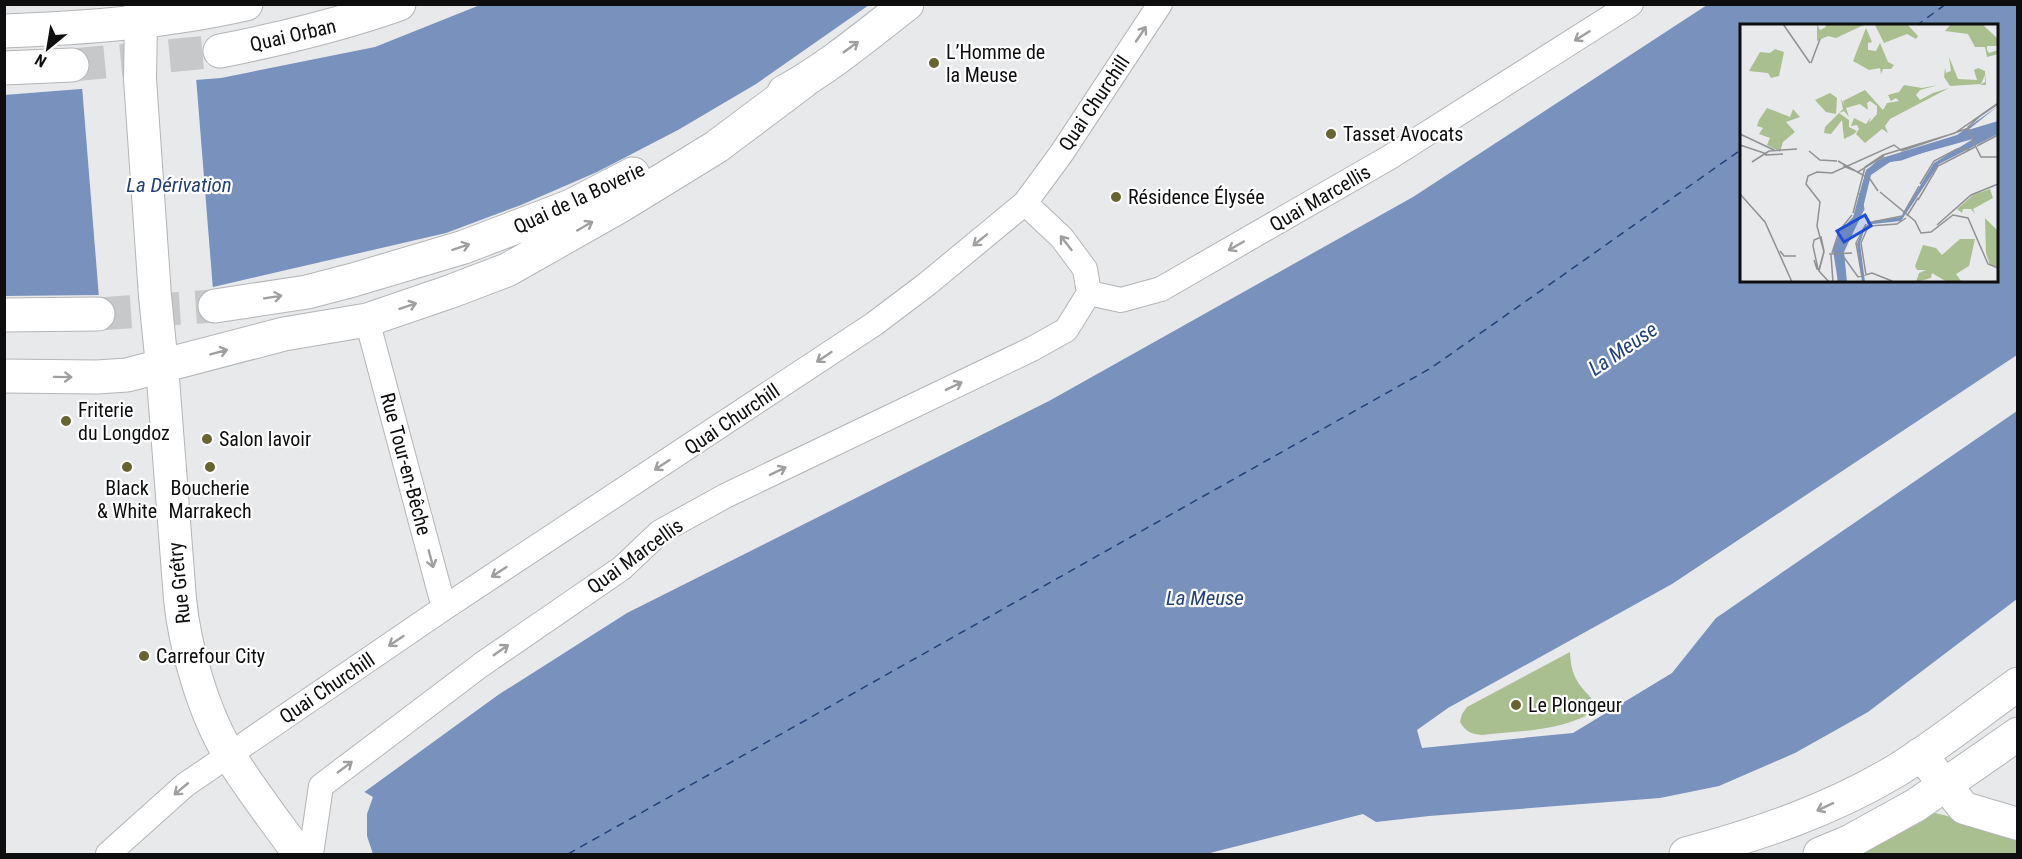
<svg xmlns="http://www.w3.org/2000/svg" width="2022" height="859" viewBox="0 0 2022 859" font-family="'Roboto Condensed',sans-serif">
<rect width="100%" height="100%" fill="#e7e9eb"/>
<!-- green -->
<path fill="#a9bf90" d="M1570 652C1571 683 1583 687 1600 708 1562 732 1525 730 1482 735 1471 734 1466 732 1460 722L1462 714 1467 707Z
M1927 811 2017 833V854H1847Z"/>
<!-- water -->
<path fill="#7891bd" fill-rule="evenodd" d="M480 5H869L756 84 678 130 597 172 521 205 446 233 213 287 98 295 5 296 4 95 221 78 375 47Z
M1707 5H2017V355L1672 584 1448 708 1417 730 1422 748 1573 733 1672 673 1716 618 2017 411V599L1868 712 1795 753 1719 786 1660 798 1429 816 1376 822 1363 814 1206 854H279L498 695 627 613 1049 401 1413 197ZM1742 26H1996V280H1742Z"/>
<!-- pier -->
<path fill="#e7e9eb" d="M196 77 213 290 99 298 82 86Z
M361 790 373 797 367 814V836L373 854H276Z"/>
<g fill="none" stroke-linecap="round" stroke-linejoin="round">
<!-- ferry -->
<path stroke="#234179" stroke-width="1.5" stroke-dasharray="8 6" stroke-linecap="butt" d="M1916 26 1946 4
M568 854 1431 368 1742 149"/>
<!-- primary-tunnel -->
<path stroke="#c6c8ca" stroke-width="33" stroke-dasharray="33 16" stroke-linecap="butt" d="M72 65 220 51
M98 314 215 306"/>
<defs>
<path id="minor" d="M1089 293 1121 300 1161 289 1390 157 1631 4
M367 320 444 608
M108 854 185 785 444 608 874 324 927 284 1025 203 1061 154 1160 4
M311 854 321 786 481 665 622 568 660 532 725 496 1032 349 1066 330 1089 293 1085 269 1062 238 1025 203"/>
<path id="tertiary" d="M140 4 141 21 140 79 155 296 162 366 180 599C185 649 204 714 230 756 251 790 276 822 299 854
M1920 754 1964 808 2018 824"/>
<path id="secondary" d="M1686 854C1759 834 1828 811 1894 772 1937 746 1977 713 2018 684
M1820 854 1849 842 1916 805 2018 734"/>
<path id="primary" d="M4 31C85 28 167 22 246 4
M220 51C281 39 340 25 399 4
M4 68 72 65
M784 92C828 68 867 35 907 4
M215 306 307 292 353 280 464 247 571 206 633 174
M4 315 98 314
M4 376 97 377 127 375 284 334 367 320 449 292 507 270 620 206 716 147 804 81"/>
</defs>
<!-- minor casing -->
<use href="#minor" stroke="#b3b5b7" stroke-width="26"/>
<!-- tertiary casing -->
<use href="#tertiary" stroke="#b3b5b7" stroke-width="34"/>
<!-- secondary casing -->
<use href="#secondary" stroke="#b3b5b7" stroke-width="35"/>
<!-- primary casing -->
<use href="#primary" stroke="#b3b5b7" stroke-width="35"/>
<!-- minor -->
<use href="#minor" stroke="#fff" stroke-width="24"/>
<!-- tertiary -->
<use href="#tertiary" stroke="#fff" stroke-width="32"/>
<!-- secondary -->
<use href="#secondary" stroke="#fff" stroke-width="33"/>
<!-- primary -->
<use href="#primary" stroke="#fff" stroke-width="33"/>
</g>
<!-- one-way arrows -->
<defs><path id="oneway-shaft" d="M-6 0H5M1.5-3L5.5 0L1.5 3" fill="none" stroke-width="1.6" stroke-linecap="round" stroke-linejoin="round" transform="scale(1.5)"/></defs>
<g stroke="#9f9f9f">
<use href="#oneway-shaft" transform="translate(1141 34) rotate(-56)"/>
<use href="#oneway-shaft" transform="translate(1582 36) rotate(148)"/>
<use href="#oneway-shaft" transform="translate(851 47) rotate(-36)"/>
<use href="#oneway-shaft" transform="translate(585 226) rotate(-30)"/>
<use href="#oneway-shaft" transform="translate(980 240) rotate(141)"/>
<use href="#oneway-shaft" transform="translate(1066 243) rotate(-128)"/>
<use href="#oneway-shaft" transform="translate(1236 246) rotate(150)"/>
<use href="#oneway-shaft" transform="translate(461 247) rotate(-18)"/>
<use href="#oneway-shaft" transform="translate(273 297) rotate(-9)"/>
<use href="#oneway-shaft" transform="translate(408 306) rotate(-19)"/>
<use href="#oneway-shaft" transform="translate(219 352) rotate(-15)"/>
<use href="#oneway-shaft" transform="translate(824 357) rotate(146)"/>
<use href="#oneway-shaft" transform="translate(63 377) rotate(1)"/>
<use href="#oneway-shaft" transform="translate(954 386) rotate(-26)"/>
<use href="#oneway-shaft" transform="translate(662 465) rotate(147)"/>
<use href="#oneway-shaft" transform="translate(778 471) rotate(-26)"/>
<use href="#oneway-shaft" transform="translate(431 559) rotate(75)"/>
<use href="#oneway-shaft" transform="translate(499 572) rotate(147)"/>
<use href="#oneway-shaft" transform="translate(396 641) rotate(146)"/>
<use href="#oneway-shaft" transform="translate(501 650) rotate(-35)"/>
<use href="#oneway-shaft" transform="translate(345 767) rotate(-37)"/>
<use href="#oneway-shaft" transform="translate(181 789) rotate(140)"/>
<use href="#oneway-shaft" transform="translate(1825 807) rotate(155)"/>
</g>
<!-- markers -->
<g fill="#666431" stroke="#fff" stroke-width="2">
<circle cx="934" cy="63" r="6"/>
<circle cx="1331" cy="134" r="6"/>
<circle cx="1116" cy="197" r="6"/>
<circle cx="66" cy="421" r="6"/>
<circle cx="207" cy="439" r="6"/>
<circle cx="127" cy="467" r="6"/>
<circle cx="210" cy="467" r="6"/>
<circle cx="144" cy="656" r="6"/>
<circle cx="1516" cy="705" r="6"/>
</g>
<g text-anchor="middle" stroke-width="4.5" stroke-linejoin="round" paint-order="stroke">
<!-- street labels -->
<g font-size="20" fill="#0e0e0f" stroke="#fff">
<text transform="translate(293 35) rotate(-13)" y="7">Quai Orban</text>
<text transform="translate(1094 103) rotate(-56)" y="7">Quai Churchill</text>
<text transform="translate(579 198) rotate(-25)" y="7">Quai de la Boverie</text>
<text transform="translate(1320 198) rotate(-30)" y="7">Quai Marcellis</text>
<text transform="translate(732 419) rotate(-34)" y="7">Quai Churchill</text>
<text transform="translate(406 464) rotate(75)" y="7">Rue Tour-en-Bêche</text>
<text transform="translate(635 556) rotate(-36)" y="7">Quai Marcellis</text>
<text transform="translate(179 583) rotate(-96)" y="7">Rue Grétry</text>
<text transform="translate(327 688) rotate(-34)" y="7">Quai Churchill</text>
</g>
<!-- poi labels -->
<g font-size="20" fill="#0e0e0f" stroke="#fff" text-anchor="start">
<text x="946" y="59">L’Homme de<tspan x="946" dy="23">la Meuse</tspan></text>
<text x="1343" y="141">Tasset Avocats</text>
<text x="1128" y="204">Résidence Élysée</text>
<text x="78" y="417">Friterie<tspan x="78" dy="23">du Longdoz</tspan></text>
<text x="219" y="446">Salon lavoir</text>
<text x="127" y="495" text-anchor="middle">Black<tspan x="127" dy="23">&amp; White</tspan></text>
<text x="210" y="495" text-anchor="middle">Boucherie<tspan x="210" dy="23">Marrakech</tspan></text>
<text x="156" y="663">Carrefour City</text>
<text x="1528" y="712">Le Plongeur</text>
</g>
<!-- water labels -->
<g font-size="21" font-style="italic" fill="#234179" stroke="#fff">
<text x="179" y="192">La Dérivation</text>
<text transform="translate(1623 349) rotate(-34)" y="7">La Meuse</text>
<text x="1205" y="605">La Meuse</text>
</g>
</g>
<!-- overview -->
<g transform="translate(1740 24)">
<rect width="258" height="258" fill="#e7e9eb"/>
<path d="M77 0 80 6 86 3 85 0H126L96 14 88 12 77 17ZM167 0 178 12 176 15 167 10 144 19 135 1ZM211 0H242L258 15V22H247V26L249 29 258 26V30L247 33 245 23H235L228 10 205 7ZM126 4 132 18 128 19V26L136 27 140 19 148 38 154 41 151 45H143L141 50 140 44 129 46 113 37ZM35 25 44 28 39 52 31 54 28 49 9 47 20 28 30 29ZM209 33 218 55 237 56 234 46 238 44 245 47 246 61H240L245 58V51L241 60 210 62 204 53 205 44 206 49 211 47ZM164 61 182 64 198 61 180 66 176 71 180 76 193 69 209 64 150 95 145 102 148 109 142 105 125 119 116 110 119 105 117 101 111 102 114 94 126 100 131 93 129 99 137 90V82L130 77 127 79 128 86 120 80 106 84 109 93 104 87 99 89 109 96V103L117 107 114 110 104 115 102 96 91 110 84 109 85 103 103 85 101 75 105 82 103 77 125 66 143 86 147 79 159 77 156 74 151 77 148 71 159 68ZM90 69 97 74 96 90 86 88 75 76ZM27 84 50 93 53 85 60 93 46 98 55 108 43 118 40 128 27 121 30 114 19 110 23 104 17 102 19 96ZM250 165 253 174 233 185 235 190 231 185H223L222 189 217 185 233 171ZM245 194 258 207V243L250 241 246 229ZM220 215H235L229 242 216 250 221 257 207 258 192 249 191 254 176 258 179 249 186 246H177L175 242 183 221 196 224 202 231Z" fill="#a9bf90"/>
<path d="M258 82 228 106 258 97V110L199 140 161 197 133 200 124 207 120 219 125 258H122L117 220 123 204 133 197 161 193 194 139 233 115 150 138 131 151 121 192 104 228 107 258H98L93 226 100 207 113 193 126 146 142 134 217 111Z" fill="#7891bd"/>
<path fill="none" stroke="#7891bd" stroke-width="3" d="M126 150 138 138 161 135 258 100M101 227 123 185 120 169M99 258 100 232"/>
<path fill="none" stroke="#909193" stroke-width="1.5" d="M43 0 70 39M71 39 80 15M239 93 228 103 233 117 241 133H258M233 97 258 80M0 110 34 126M0 121 27 130M237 122 258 111M69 127 80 136 97 137M25 131 43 130M98 137 130 155 138 167M12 138 29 127 57 125M103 142 118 148 144 132M180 160 194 137 217 125H229M140 168 175 197 181 209 191 208 213 191 228 194 248 240 258 244M0 170 25 198 52 258M178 176 198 142 235 123M113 189 125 143 143 131 215 109 258 79M163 190 179 162M167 192 178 174M127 199 162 192M197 201 231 171 258 160M130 202 157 200 166 194M40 227 44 232H56M92 229 99 207 112 191M89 230 112 229M91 231 93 258M103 232 118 253 132 249 152 257M74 236 77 245 79 246 84 227 81 213 74 216 73 222 78 245M126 251 121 219 128 203M122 253 116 219 126 200M89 258 79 247 84 228 77 202 80 178 66 160 68 152 77 148 92 149 154 121 162 127 229 104"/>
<path fill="#1d4ed8" fill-opacity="0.15" stroke="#1d4ed8" stroke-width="3" d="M125 191 131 202 104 218 97 207Z"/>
<rect width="258" height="258" fill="none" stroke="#0e0e0f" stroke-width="3"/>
</g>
<!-- border -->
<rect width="2022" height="859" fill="none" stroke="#0e0e0f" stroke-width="12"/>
<!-- north arrow -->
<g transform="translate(48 48) rotate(210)" stroke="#ffffff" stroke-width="4.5" paint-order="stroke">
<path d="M0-4.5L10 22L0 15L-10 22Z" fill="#0e0e0f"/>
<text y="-9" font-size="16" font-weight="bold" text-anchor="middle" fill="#0e0e0f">N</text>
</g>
</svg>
